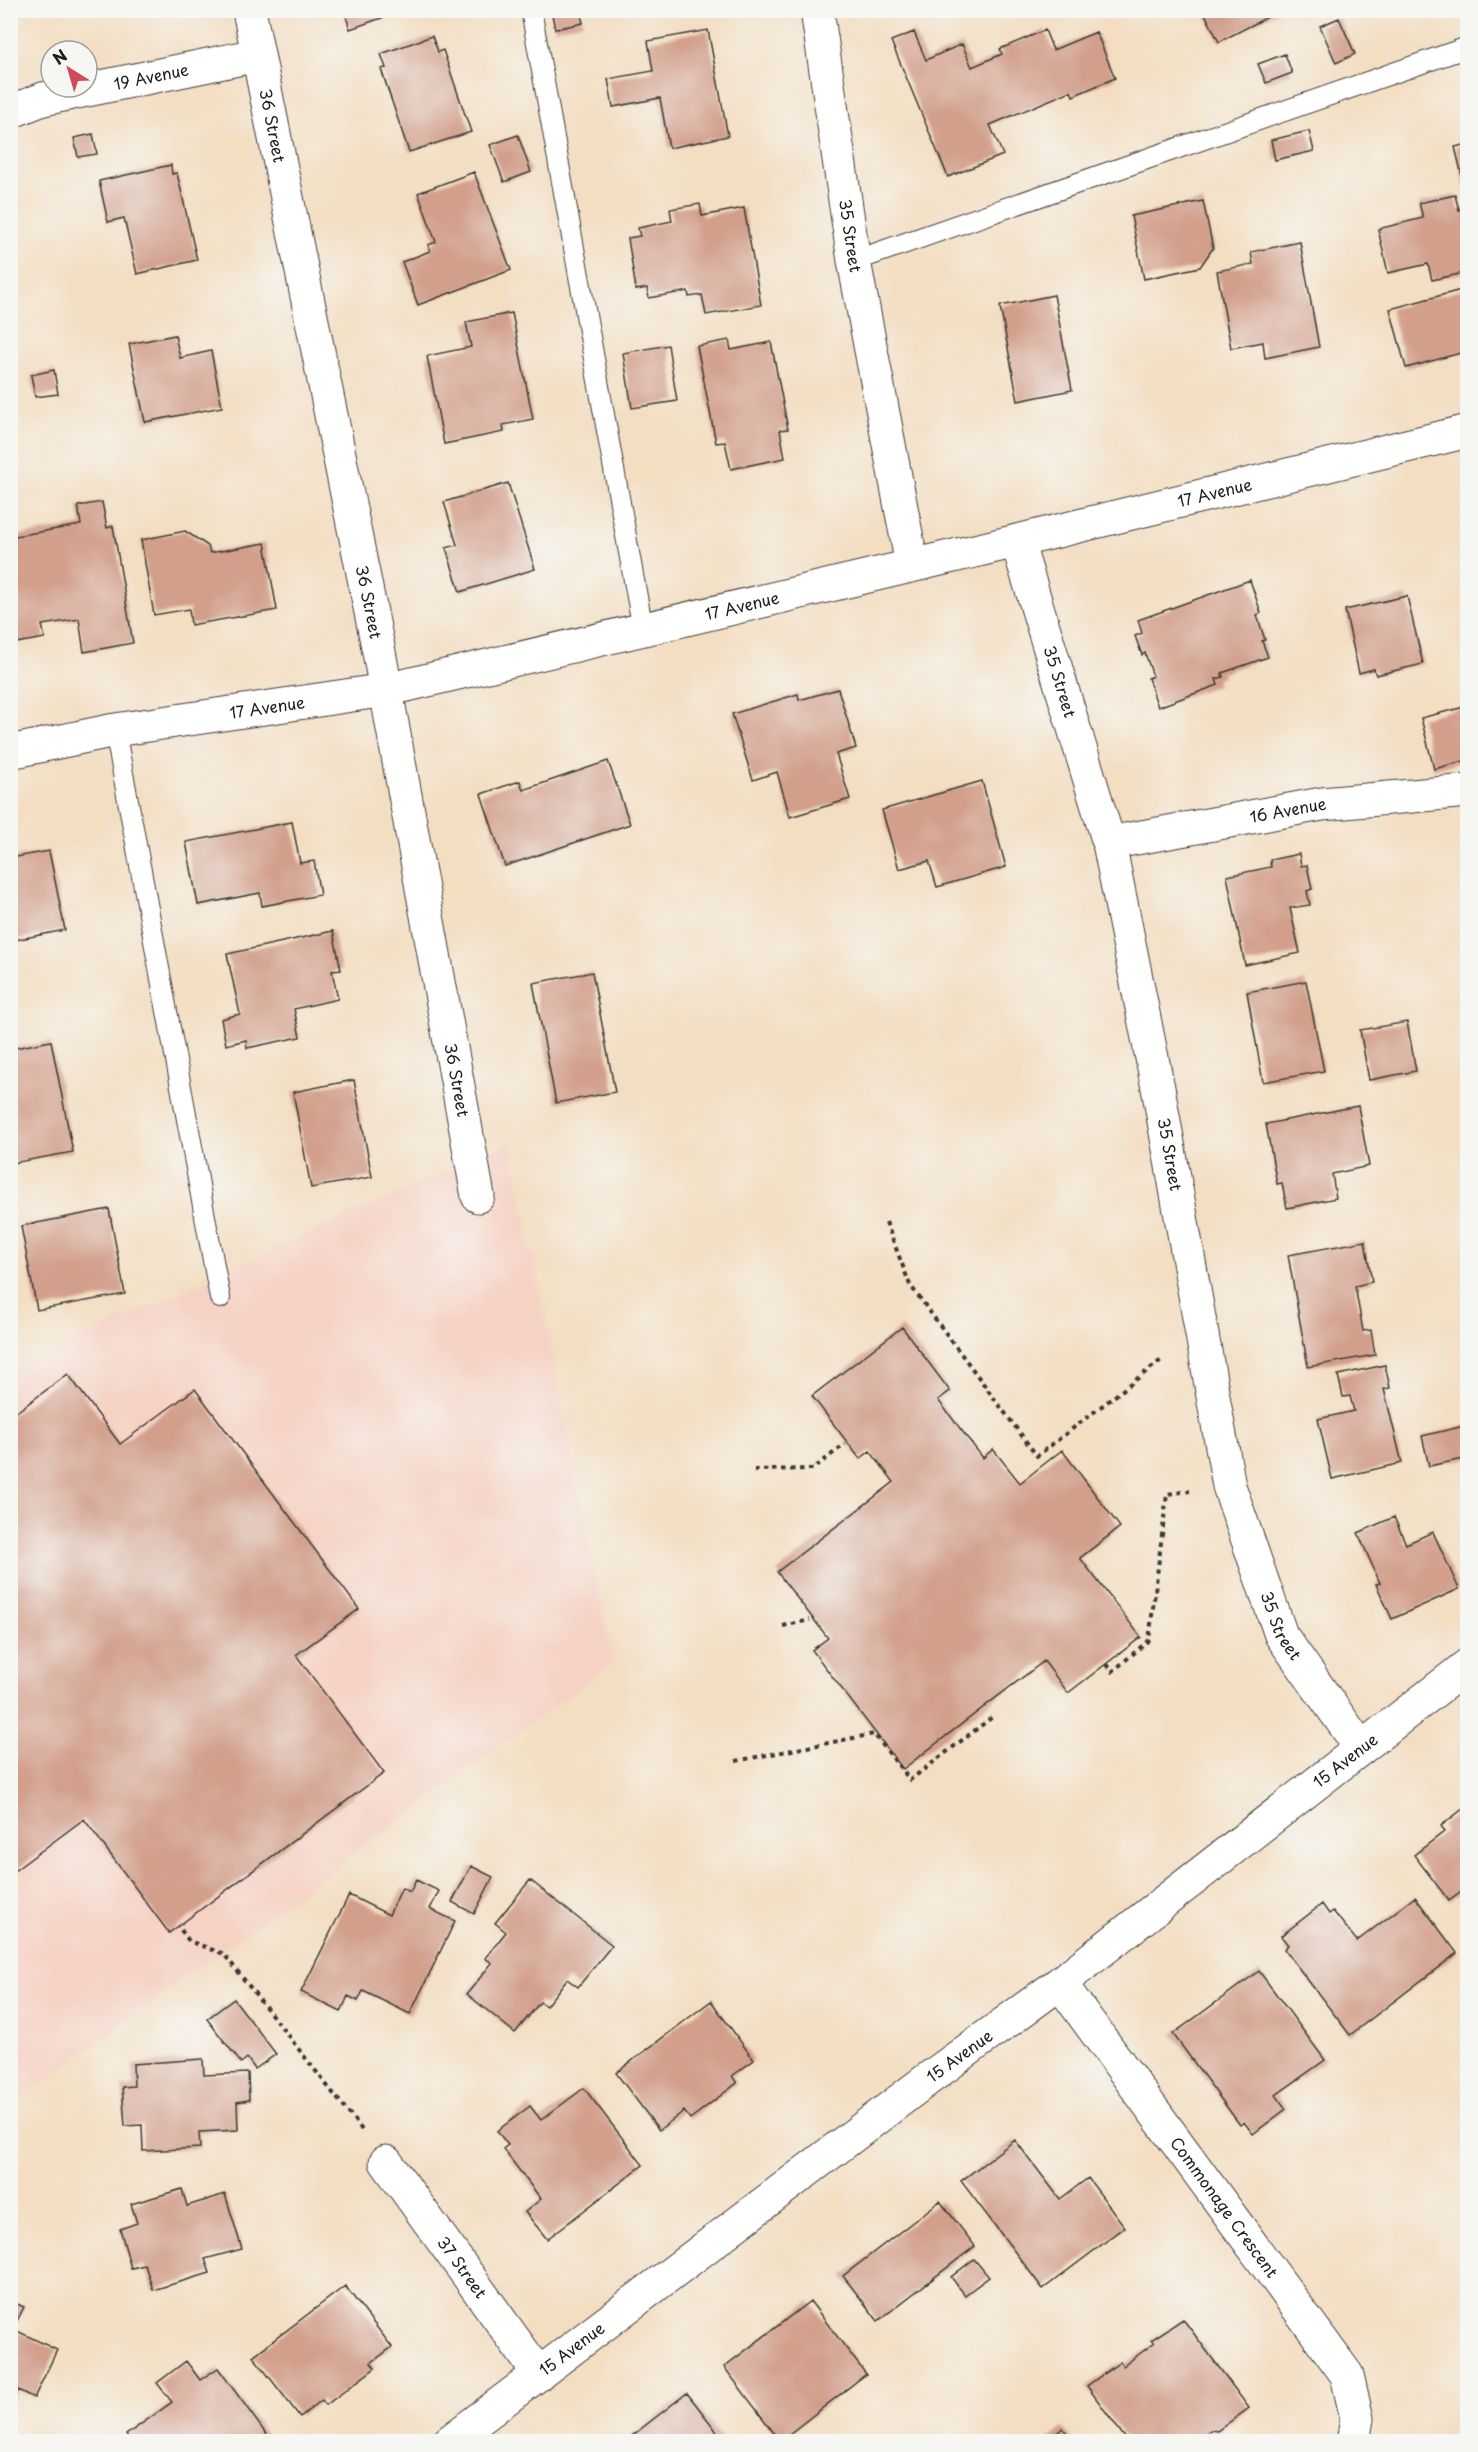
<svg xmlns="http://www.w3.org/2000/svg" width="1478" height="2452" viewBox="0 0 1478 2452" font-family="'Playpen Sans',sans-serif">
<rect width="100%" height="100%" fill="#f6f6f2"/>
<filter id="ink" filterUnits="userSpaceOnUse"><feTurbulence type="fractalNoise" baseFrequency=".0167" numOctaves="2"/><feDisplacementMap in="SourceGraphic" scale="12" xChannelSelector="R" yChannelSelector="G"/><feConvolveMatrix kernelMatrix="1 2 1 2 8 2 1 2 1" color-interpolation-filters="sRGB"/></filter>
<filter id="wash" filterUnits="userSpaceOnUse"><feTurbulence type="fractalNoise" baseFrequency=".008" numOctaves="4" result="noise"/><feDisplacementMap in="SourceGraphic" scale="24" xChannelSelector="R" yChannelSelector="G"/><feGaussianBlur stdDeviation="1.35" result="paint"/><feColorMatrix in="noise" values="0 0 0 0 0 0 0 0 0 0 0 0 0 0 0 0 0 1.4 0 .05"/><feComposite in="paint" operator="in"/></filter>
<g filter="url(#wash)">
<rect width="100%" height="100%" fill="#f3dec2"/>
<!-- built -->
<path fill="#f6d2c4" d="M510 1142 613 1663 11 2106 10 1370Z"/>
<g id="blocks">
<!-- building -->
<path fill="#d29f8b" d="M344 10H402V11L350 29Z
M551 10H580L583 23 555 29Z
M1203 10H1281L1219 42Z
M1339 18 1355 54 1336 63 1320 26Z
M708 30 728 136 669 148 660 98 613 107 608 79 653 71 648 41Z
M1045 30 1053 50 1096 32 1115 78 1073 96 1071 91 990 125 1003 155 948 177 891 41 914 32 926 60 962 44 972 67 1002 54 1000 49Z
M432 36 438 52 443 50 471 132 409 152 381 69 386 68 381 54Z
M1285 54 1292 73 1266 83 1258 64Z
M1309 131 1314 151 1275 160 1271 140Z
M93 134 97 154 78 157 74 138Z
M518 135 531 172 504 182 490 145Z
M1468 144V196H1467L1455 147Z
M171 165 172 174 177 173 197 260 137 274 124 218 108 222 99 181Z
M474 172 511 270 418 305 402 262 430 251 428 245 436 242 418 193Z
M1455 195 1459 210 1468 208V272L1432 280 1428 264 1388 273 1378 229 1423 218 1419 203Z
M1203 201 1213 248 1200 267 1144 279 1131 216Z
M700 204 702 216 744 208 761 305 706 315 702 295 689 297 688 291 649 298 647 288 636 290 628 238 640 236 638 228 672 221 670 209Z
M1300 242 1319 347 1265 358 1263 342 1231 348 1217 271 1253 264 1251 252Z
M1461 290 1468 313V351L1406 368 1390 309Z
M1054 295 1072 390 1018 401 1000 306Z
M512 313 533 419 503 425 504 432 444 444 427 356 471 347 466 322Z
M175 335 180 358 211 351 222 407 145 422 129 344Z
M729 340 731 350 771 342 788 429 780 430 785 458 731 469 725 442 716 443 697 346Z
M668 345 677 401 632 408 623 353Z
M54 370 58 394 35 397 31 375Z
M508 483 535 569 460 592 446 548 457 545 444 502Z
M102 502 107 528 113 526 133 643 84 652 79 619 42 625 45 638 10 644V537L81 525 78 506Z
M185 531 208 546 210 553 265 543 277 610 191 625 189 609 154 615 141 540Z
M1250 580 1261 613 1257 615 1265 640 1262 641 1268 657 1222 673 1223 677 1216 679 1218 685 1158 707 1148 678 1153 676 1145 653 1142 655 1135 636 1142 633 1138 620Z
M1407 596 1423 664 1376 675 1374 669 1359 673 1345 610Z
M838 689 856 748 836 754 850 799 790 817 777 772 753 780 732 714 798 694 799 700Z
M1468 706V760L1434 769 1421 718Z
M608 761 630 824 505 866 481 794 520 781 523 790Z
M982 781 1006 867 937 887 929 861 899 869 882 810Z
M292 822 300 863 314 861 320 895 262 906 260 893 198 905 186 842Z
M49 851 65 930 10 941V858Z
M1299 854 1301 866 1307 865 1312 889 1307 891 1310 905 1290 908 1300 953 1245 965 1227 876 1271 867 1270 860Z
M333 931 341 970 332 971 338 999 294 1009 300 1037 247 1048 246 1040 226 1045 221 1019 240 1014 227 954Z
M592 972 615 1092 556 1103 533 983Z
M1306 981 1324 1071 1263 1082 1247 992Z
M1407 1022 1416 1071 1369 1080 1360 1030Z
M51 1041 73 1152 13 1163 10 1149V1049Z
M354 1080 372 1177 311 1188 293 1092Z
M1358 1106 1369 1166 1332 1174 1336 1198 1287 1208 1282 1183 1277 1184 1266 1124Z
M109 1209 125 1294 37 1310 21 1226Z
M1365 1241 1372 1282 1355 1286 1363 1331 1371 1330 1375 1355 1308 1367 1288 1255Z
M902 1327 950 1391 938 1400 983 1458 993 1449 1020 1483 1062 1450 1120 1527 1080 1558 1141 1637 1068 1693 1044 1661 903 1769 812 1650 828 1638 777 1572 894 1482 870 1451 860 1459 812 1396Z
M1385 1365 1390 1388 1384 1389 1402 1463 1332 1479 1318 1419 1354 1411 1350 1396 1343 1397 1338 1375Z
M68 1374 120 1444 195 1389 359 1609 296 1655 384 1773 169 1933 84 1819 10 1874V1417Z
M1468 1425V1458L1429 1466 1422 1436Z
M1394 1517 1406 1544 1433 1532 1459 1589 1392 1619 1376 1584 1380 1583 1358 1533Z
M1468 1805V1887L1449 1901 1414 1855 1445 1831 1441 1826Z
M471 1866 493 1877 474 1914 452 1902Z
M416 1880 439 1891 430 1909 455 1921 410 2014 363 1991 358 2001 348 1996 341 2012 301 1992 349 1895 389 1915 402 1888 410 1892Z
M530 1880 612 1945 578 1987 567 1979 546 2006 540 2002 515 2033 467 1994 492 1963 485 1958 506 1932 495 1923Z
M1415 1897 1457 1953 1350 2035 1284 1949 1288 1945 1281 1936 1322 1904 1329 1914 1333 1911 1357 1941Z
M1259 1971 1325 2060 1276 2095 1286 2109 1253 2134 1244 2122 1240 2125 1173 2034Z
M234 1999 276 2054 255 2069 247 2058 241 2063 207 2019Z
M711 2001 754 2060 732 2076 737 2083 690 2119 684 2111 659 2130 616 2073Z
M203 2059 204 2075 248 2073 249 2100 237 2102 238 2130 199 2132 200 2148 143 2151 142 2125 125 2126 122 2087 134 2086 133 2064Z
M584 2088 643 2165 547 2239 525 2212 541 2199 503 2149 508 2145 497 2131 530 2106 541 2120Z
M1015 2140 1060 2199 1088 2178 1125 2227 1043 2289 961 2181Z
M182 2189 187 2206 225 2194 242 2249 205 2259 210 2273 153 2290 145 2265 131 2268 120 2229 137 2223 131 2204Z
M940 2201 975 2246 878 2321 843 2276Z
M974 2259 989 2277 965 2295 951 2277Z
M345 2286 392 2347 371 2363 375 2368 326 2405 322 2400 300 2417 253 2356Z
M10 2301 24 2307 13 2329 57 2350 34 2398 18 2390 10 2406Z
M810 2301 866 2374 780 2441 724 2367Z
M1183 2319 1249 2408 1217 2431 1210 2430 1194 2442H1128L1087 2386 1120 2362 1123 2366 1154 2343 1151 2340Z
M186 2361 200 2380 218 2368 272 2442H131L126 2435 172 2402 157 2383Z
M687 2393 725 2442H624Z
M1063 2428 1073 2442H1045Z"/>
</g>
</g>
<g filter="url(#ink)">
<use href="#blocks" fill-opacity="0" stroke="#3c3935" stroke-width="1.5"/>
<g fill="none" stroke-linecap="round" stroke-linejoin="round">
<defs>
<path id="lane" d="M531 10 643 630
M854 261 1468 47
M115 730 220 1298"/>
<g id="street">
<path id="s1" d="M249 10 379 652 478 1196"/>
<path id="s2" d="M817 10 854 261 912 565"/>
<path id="s3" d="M10 112 43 99 257 55"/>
<path id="s4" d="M1017 541 1109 843 1159 1093 1229 1486 1281 1635 1361 1748"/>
<path id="s5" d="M10 752 115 730 386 690 1017 541 1468 431"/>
<path id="s6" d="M1109 843 1322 804 1468 791"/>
<path id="s7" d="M1060 1983 1347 2375 1357 2419 1353 2442"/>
<path id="s8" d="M386 2162 539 2374"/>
<path id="s9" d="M449 2442 928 2079 1060 1983 1468 1665"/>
</g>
</defs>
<!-- lane casing -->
<use href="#lane" stroke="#3c3935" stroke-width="22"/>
<!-- street casing -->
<use href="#street" stroke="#3c3935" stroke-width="35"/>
<!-- path -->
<path stroke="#3c3935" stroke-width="4" stroke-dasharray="4.5 4.5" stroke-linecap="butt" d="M886 1222 910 1285 1037 1456 1164 1358
M754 1470 813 1469 845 1444
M783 1626 810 1620
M1107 1664 1112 1672 1149 1640 1167 1494 1190 1491
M736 1761 874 1734 910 1780 995 1715
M181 1930 189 1941 224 1954 362 2130"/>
<!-- lane -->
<use href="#lane" stroke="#fff" stroke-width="20"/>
<!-- street -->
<use href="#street" stroke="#fff" stroke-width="33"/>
</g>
</g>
<g text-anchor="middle" stroke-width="6" stroke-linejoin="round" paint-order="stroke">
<!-- street labels -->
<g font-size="16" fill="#1c1c1c" stroke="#f6f6f2">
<text dy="6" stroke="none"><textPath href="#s3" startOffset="146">19 Avenue</textPath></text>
<text dy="6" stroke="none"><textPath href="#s1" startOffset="118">36 Street</textPath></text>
<text dy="6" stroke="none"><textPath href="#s2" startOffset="228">35 Street</textPath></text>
<text dy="6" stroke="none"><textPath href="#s5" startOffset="1233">17 Avenue</textPath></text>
<text dy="6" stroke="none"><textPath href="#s1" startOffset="604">36 Street</textPath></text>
<text dy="6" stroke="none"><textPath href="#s5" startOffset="747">17 Avenue</textPath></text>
<text dy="6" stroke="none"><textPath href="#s4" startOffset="147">35 Street</textPath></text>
<text dy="6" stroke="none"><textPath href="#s5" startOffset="261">17 Avenue</textPath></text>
<text dy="6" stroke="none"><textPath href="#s6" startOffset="182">16 Avenue</textPath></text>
<text dy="6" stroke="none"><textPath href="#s1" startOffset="1090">36 Street</textPath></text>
<text dy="6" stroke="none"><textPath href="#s4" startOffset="633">35 Street</textPath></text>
<text dy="6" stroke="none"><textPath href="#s4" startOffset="1119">35 Street</textPath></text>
<text dy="6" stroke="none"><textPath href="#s9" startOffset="1126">15 Avenue</textPath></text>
<text dy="6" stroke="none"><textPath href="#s9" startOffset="640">15 Avenue</textPath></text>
<text dy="6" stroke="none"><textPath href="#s7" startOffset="278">Commonage Crescent</textPath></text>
<text dy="6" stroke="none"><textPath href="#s8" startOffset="130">37 Street</textPath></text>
<text dy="6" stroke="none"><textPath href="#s9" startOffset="154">15 Avenue</textPath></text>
</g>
</g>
<!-- margin -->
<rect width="1478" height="2452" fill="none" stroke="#f6f6f2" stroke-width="36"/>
<!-- north arrow -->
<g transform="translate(69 69) rotate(323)"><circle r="28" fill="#f6f6f2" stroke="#9f9f9c" stroke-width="1.5"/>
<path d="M0-4.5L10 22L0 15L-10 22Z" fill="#d1495b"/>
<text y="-9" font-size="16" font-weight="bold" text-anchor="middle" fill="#1c1c1c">N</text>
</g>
</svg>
